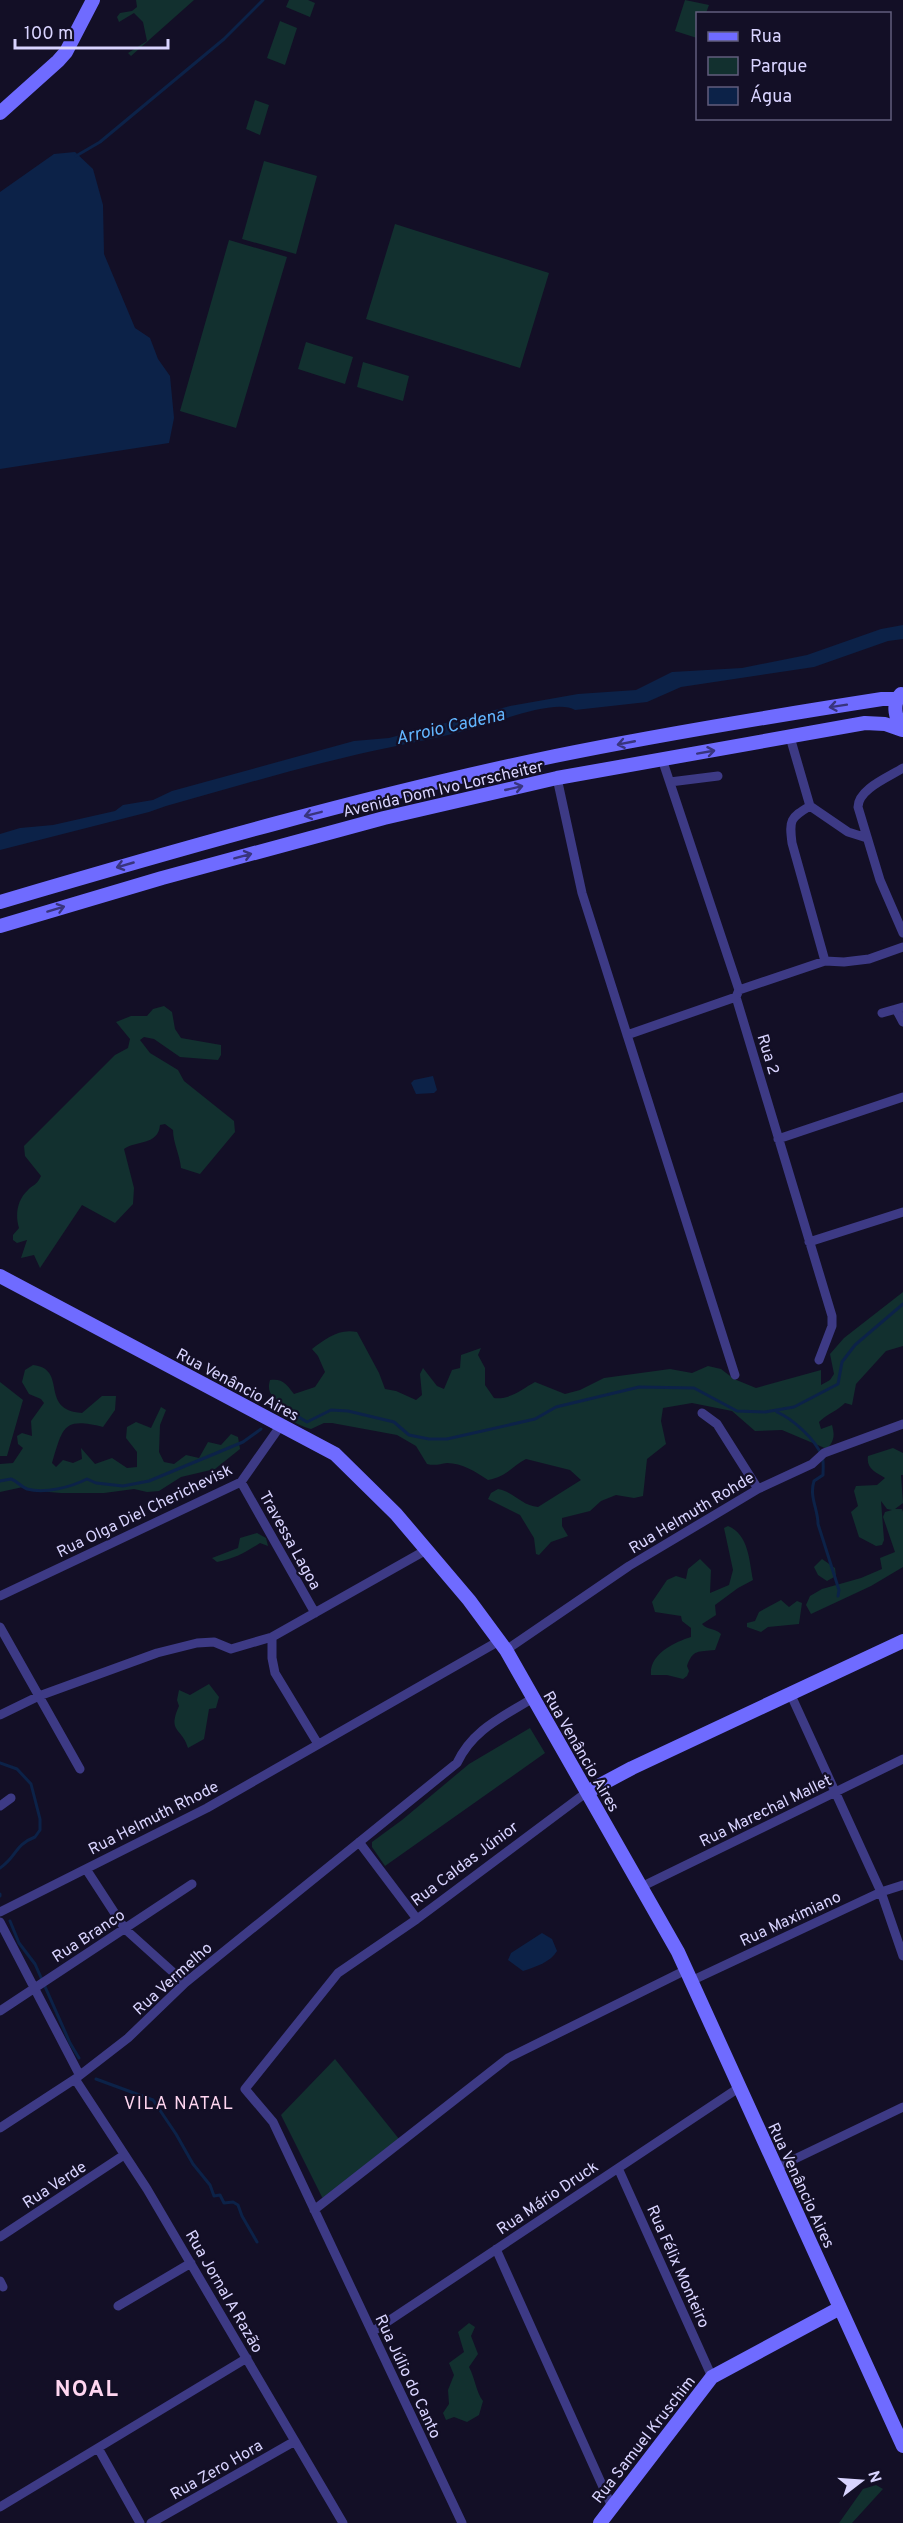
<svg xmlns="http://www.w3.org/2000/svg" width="903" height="2523" viewBox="0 0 903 2523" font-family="Overpass,sans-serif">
<rect width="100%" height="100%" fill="#130f26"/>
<!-- green -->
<path fill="#12302f" d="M136 0H194L131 56 128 53 147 41 143 22 134 13 119 22 117 17 120 13 132 11 137 7Z
M289 0H308L315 3 310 17 286 7Z
M685 0 709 5 706 13 698 14 697 38 675 31Z
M280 21 297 28 285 65 267 58Z
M255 100 269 105 260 135 246 129Z
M264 161 317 176 296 254 242 239Z
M395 224 549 273 520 368 366 319Z
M229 240 287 257 236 428 180 411Z
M306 342 353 357 345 384 298 369Z
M363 362 409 376 403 401 357 387Z
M164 1006 172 1012 175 1029 181 1038 221 1045V1055L218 1060 180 1057 154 1039 144 1037 140 1040 150 1053 178 1070 184 1081 234 1121 235 1132 200 1174 181 1168C180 1155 173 1143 173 1130L165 1124 160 1125C158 1146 136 1140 124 1149L134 1188 133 1204 115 1223 82 1205 40 1268 34 1255 21 1258 27 1240 17 1243 13 1240V1235L19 1228C15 1215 17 1200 28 1190 35 1183 36 1186 41 1176L25 1156 24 1146 115 1055 128 1048 130 1039 116 1022 131 1016H147L153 1009Z
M903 1292V1346L886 1351 856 1384 852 1405 845 1403C837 1411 827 1414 819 1422L821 1429 832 1425C835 1436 834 1441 827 1449L782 1430 755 1431 732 1411 692 1403 663 1408 661 1421 666 1444 647 1459 643 1496 634 1498 616 1495 601 1501 590 1511 562 1518V1526L568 1536 551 1542 539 1555 536 1554 534 1538 520 1515 488 1499 491 1493 498 1489C512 1491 522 1506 538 1507L581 1480 570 1470 526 1459C511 1467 506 1477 488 1480 476 1472 462 1463 447 1463 440 1464 435 1466 427 1464L416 1446 397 1435 332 1423H324L311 1429C304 1427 294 1423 289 1418 286 1414 285 1408 282 1405 274 1395 266 1395 270 1380 283 1378 287 1385 294 1394L315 1387 325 1372 318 1356 312 1349C325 1339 339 1328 357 1332L379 1373 385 1389 396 1391 416 1400 422 1395 420 1374 423 1368 437 1386 444 1389 452 1370 460 1368 461 1355 481 1348 478 1355 485 1368V1385L494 1398C510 1400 522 1389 535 1382L565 1394 580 1390 604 1378 670 1369 692 1373 708 1366 721 1369 734 1379 756 1388 821 1370V1385L830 1380 834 1374 830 1354 844 1338Z
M33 1365C69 1369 38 1410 82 1413L102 1396H116L115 1410 103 1427C63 1417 63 1427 52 1463L56 1467 63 1460 73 1463 82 1459 81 1448 95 1464 112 1458 127 1468 137 1467V1452L126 1438 127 1427 136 1422 151 1428 161 1407 166 1410 160 1425 159 1452 164 1462 174 1464 186 1455 199 1458 208 1442 221 1445 231 1434 238 1437 240 1449 215 1469 181 1477 159 1491 147 1492 134 1489 104 1493H61L37 1491 23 1487 0 1492V1464L13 1463 23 1448 18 1444 17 1436 22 1433 32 1436 31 1421 44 1403 41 1399 29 1394 22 1382 25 1370Z
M0 1382 23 1400 7 1456H0Z
M893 1448 903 1453V1475H901L903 1503 895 1509H902L903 1512V1567L871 1586 811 1614 806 1605 810 1596 822 1589 861 1578 882 1569 880 1558 895 1552 883 1517 885 1512 892 1510 887 1509 881 1501 884 1540 882 1545 876 1546 859 1537 851 1512 858 1506 854 1491 856 1486 877 1485 885 1478C876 1472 866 1469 868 1456Z
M728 1526C749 1535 749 1560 753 1580L738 1588 715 1605 716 1615 702 1624C707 1630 715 1628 721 1634L715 1650C698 1652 693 1649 687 1666L689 1671 687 1676 683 1679 667 1675H651C649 1654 675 1642 691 1637V1628L682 1621 681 1616 655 1612 652 1602 667 1580 676 1576 686 1579 688 1569 700 1559 711 1570 710 1593 729 1585 733 1570 724 1528Z
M257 1533 266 1538 268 1546 260 1543C246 1552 234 1559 217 1562L212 1558 238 1548 240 1538Z
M822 1559 835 1568 836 1576 827 1581 818 1575 814 1567Z
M781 1600 789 1607 797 1601 802 1603 799 1624 768 1627 761 1632 747 1627V1623L755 1621 759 1612Z
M209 1684 219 1697 216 1708 209 1709 204 1739 188 1748C182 1727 167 1733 179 1706L177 1700 179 1690 190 1695Z
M530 1728 545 1753 385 1866 372 1847V1842L402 1820 469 1764Z
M335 2059 399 2139 323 2199 281 2115Z
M469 2323 475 2327 471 2336 478 2354 469 2367C475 2378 476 2392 483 2401L479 2415 467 2422 454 2417 446 2420 443 2413 449 2404 448 2390 454 2375 449 2363 464 2352 458 2332Z
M876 2485 883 2489 852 2523H839L863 2489Z"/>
<!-- water -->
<path fill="#0c2248" d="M75 152 93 169 103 205 104 254 135 328 150 338 158 359 170 376 174 418 169 443 0 469V192L54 154Z
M903 625V639L888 641 814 667 681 687 647 702 575 710C556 698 497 722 475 728 436 739 398 745 359 754 294 769 230 788 166 806L149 812 0 850V834L20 828 53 825 115 811 123 805 153 800 172 791 354 741 389 738 510 706 578 694 636 690 672 672 742 668 807 655 881 629Z
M433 1076 437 1090 434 1093 416 1094 411 1083 414 1080Z
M542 1933 552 1939 557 1951C551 1962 535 1967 523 1971L508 1960 511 1953Z"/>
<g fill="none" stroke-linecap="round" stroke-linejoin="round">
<!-- stream -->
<path stroke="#0c2248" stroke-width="3" d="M76 156 100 142 224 39 263 0
M777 1412C793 1419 815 1439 822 1456 824 1462 823 1469 823 1475L814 1481C809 1497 818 1509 818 1524L839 1590 838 1596
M287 1417 297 1416 307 1422 331 1410 348 1411 394 1422 409 1435 429 1439H447L535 1419 556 1407 639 1387 694 1388 737 1411 765 1412 794 1407 838 1384 842 1362 855 1345 903 1304
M0 1481 11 1479C17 1481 20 1486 27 1489 45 1494 71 1487 87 1479L96 1483 123 1486 149 1481 243 1442 261 1429
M0 1763 17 1769 31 1784 40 1819V1830L35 1837C14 1845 17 1857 0 1868
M0 1894V1896
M10 1921 19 1943 35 1964 70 2043 79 2058
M96 2079 153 2100 176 2134 193 2164 210 2185 214 2196 220 2195 224 2203 233 2202 238 2205 242 2216 257 2242"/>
<!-- street -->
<path stroke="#3d3a85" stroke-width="9" d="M790 737 810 806 848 832 867 838
M662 759 739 990 736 997 832 1316V1326L819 1360
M903 768C889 777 858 789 858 807L880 880 903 933
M557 778 582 893 735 1375
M670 782 718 776
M810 806C790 818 789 820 792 843L825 961
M739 990 825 961 844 962 869 959 903 947
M896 1009 903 1022
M882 1013 903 1007
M627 1035 736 997
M778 1139 903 1097
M809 1242 903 1212
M702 1413 717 1424 758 1489
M241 1482 315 1613
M0 1596 241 1482 281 1425
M0 1627 80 1769
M272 1637V1658L275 1673 318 1744
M506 1650 629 1566 758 1489 812 1464 824 1453 903 1424
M790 1693 881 1892 903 1956
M0 1715 39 1696 157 1653 197 1643 214 1642 231 1649 272 1637 428 1549
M0 1806 11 1798
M359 1842 417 1919
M86 1869 125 1929 185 1983
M641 1887 903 1759
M0 1912 207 1808 499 1641
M0 1922 79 2074
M691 1981 881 1892 903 1885
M0 2011 192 1884
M75 2079 147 2189 343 2523
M0 2128 75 2079 128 2038 185 1983 457 1763C473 1729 503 1717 533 1698
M618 2168 712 2377
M776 2168 903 2107
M314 2210 508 2058 686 1970
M0 2237 124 2155
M496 2249 612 2507
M0 2281 3 2287
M118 2306 191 2263
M372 2332 740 2087
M98 2448 140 2523
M0 2507 247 2358
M151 2523 295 2441
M462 2523 273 2122 245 2089 338 1973 417 1919 587 1792"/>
<!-- secondary -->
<path stroke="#6f6bff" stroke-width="14" d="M0 113 58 61 66 52 93 0
M901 694C891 704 896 720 903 730
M0 902C183 848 368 795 555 756 663 734 773 716 882 699H896
M0 926 162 878 384 818 557 778 865 723 885 724 902 730
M0 1276 335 1454 396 1514 469 1600 506 1650 678 1952 903 2446
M587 1792 632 1768 903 1641
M600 2523 712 2377 840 2308"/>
</g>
<!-- one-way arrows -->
<defs><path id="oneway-shaft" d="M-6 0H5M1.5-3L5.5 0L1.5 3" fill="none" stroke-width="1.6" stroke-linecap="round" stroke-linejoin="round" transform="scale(1.5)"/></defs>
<g stroke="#38347d">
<use href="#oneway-shaft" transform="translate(838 706) rotate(171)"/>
<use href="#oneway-shaft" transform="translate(626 743) rotate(169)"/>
<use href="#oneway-shaft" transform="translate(706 752) rotate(-10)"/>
<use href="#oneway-shaft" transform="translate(514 788) rotate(-13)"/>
<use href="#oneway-shaft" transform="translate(313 814) rotate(166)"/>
<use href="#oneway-shaft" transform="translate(243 856) rotate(-15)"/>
<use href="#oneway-shaft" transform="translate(125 865) rotate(164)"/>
<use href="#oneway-shaft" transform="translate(56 909) rotate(-17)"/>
</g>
<g text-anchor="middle" stroke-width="4.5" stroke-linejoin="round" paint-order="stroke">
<!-- street labels -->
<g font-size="16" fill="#d9d4ff" stroke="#130f26">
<text transform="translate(443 788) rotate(-13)" y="6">Avenida Dom Ivo Lorscheiter</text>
<text transform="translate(769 1054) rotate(73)" y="6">Rua 2</text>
<text transform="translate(238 1384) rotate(28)" y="6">Rua Venâncio Aires</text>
<text transform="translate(144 1510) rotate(-26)" y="6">Rua Olga Diel Cherichevisk</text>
<text transform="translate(691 1512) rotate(-31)" y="6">Rua Helmuth Rohde</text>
<text transform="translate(291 1540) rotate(61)" y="6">Travessa Lagoa</text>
<text transform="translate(582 1751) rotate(60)" y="6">Rua Venâncio Aires</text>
<text transform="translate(765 1810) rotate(-26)" y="6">Rua Marechal Mallet</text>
<text transform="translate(153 1817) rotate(-27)" y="6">Rua Helmuth Rhode</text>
<text transform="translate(464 1863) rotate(-37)" y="6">Rua Caldas Júnior</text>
<text transform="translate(790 1918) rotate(-25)" y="6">Rua Maximiano</text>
<text transform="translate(88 1935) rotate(-33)" y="6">Rua Branco</text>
<text transform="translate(172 1978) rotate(-42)" y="6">Rua Vermelho</text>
<text transform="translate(54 2184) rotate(-33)" y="6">Rua Verde</text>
<text transform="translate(802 2185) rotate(65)" y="6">Rua Venâncio Aires</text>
<text transform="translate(547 2197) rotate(-34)" y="6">Rua Mário Druck</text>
<text transform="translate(679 2266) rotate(66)" y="6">Rua Félix Monteiro</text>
<text transform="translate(225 2291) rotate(60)" y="6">Rua Jornal A Razão</text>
<text transform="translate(409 2376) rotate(65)" y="6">Rua Júlio do Canto</text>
<text transform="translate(643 2439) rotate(-52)" y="6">Rua Samuel Kruschim</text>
<text transform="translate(216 2469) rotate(-30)" y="6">Rua Zero Hora</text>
</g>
<!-- water labels -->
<g font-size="18" font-style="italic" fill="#62b6ff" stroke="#130f26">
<text transform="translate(450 726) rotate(-13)" y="6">Arroio Cadena</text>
</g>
<!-- neighbourhood labels -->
<g font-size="18" letter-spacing="1.5" fill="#ffd6f0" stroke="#130f26">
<text x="179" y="2109">VILA NATAL</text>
</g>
<!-- district labels -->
<g font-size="22" font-weight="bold" letter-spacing="1.5" fill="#ffd6f0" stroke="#130f26">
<text x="87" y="2396">NOAL</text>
</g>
</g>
<!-- legend -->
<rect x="696" y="12" width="195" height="108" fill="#130f26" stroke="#625e7d" stroke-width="1.5"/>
<rect x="708" y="32" width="30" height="9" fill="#6f6bff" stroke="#625e7d" stroke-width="1.5"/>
<text x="750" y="42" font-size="18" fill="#d9d4ff">Rua</text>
<rect x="708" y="57" width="30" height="18" fill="#12302f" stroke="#625e7d" stroke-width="1.5"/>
<text x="750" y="72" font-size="18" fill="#d9d4ff">Parque</text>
<rect x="708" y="87" width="30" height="18" fill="#0c2248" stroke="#625e7d" stroke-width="1.5"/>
<text x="750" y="102" font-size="18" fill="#d9d4ff">Água</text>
<!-- north arrow -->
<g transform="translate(861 2481) rotate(73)" stroke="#130f26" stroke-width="4.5" paint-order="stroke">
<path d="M0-4.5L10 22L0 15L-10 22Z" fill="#d9d4ff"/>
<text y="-9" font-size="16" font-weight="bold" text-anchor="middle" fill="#d9d4ff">N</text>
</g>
<!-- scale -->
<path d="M15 39v9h153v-9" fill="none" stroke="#d9d4ff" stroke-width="3"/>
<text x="24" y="39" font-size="18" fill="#d9d4ff" stroke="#130f26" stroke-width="4.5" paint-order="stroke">100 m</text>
</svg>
